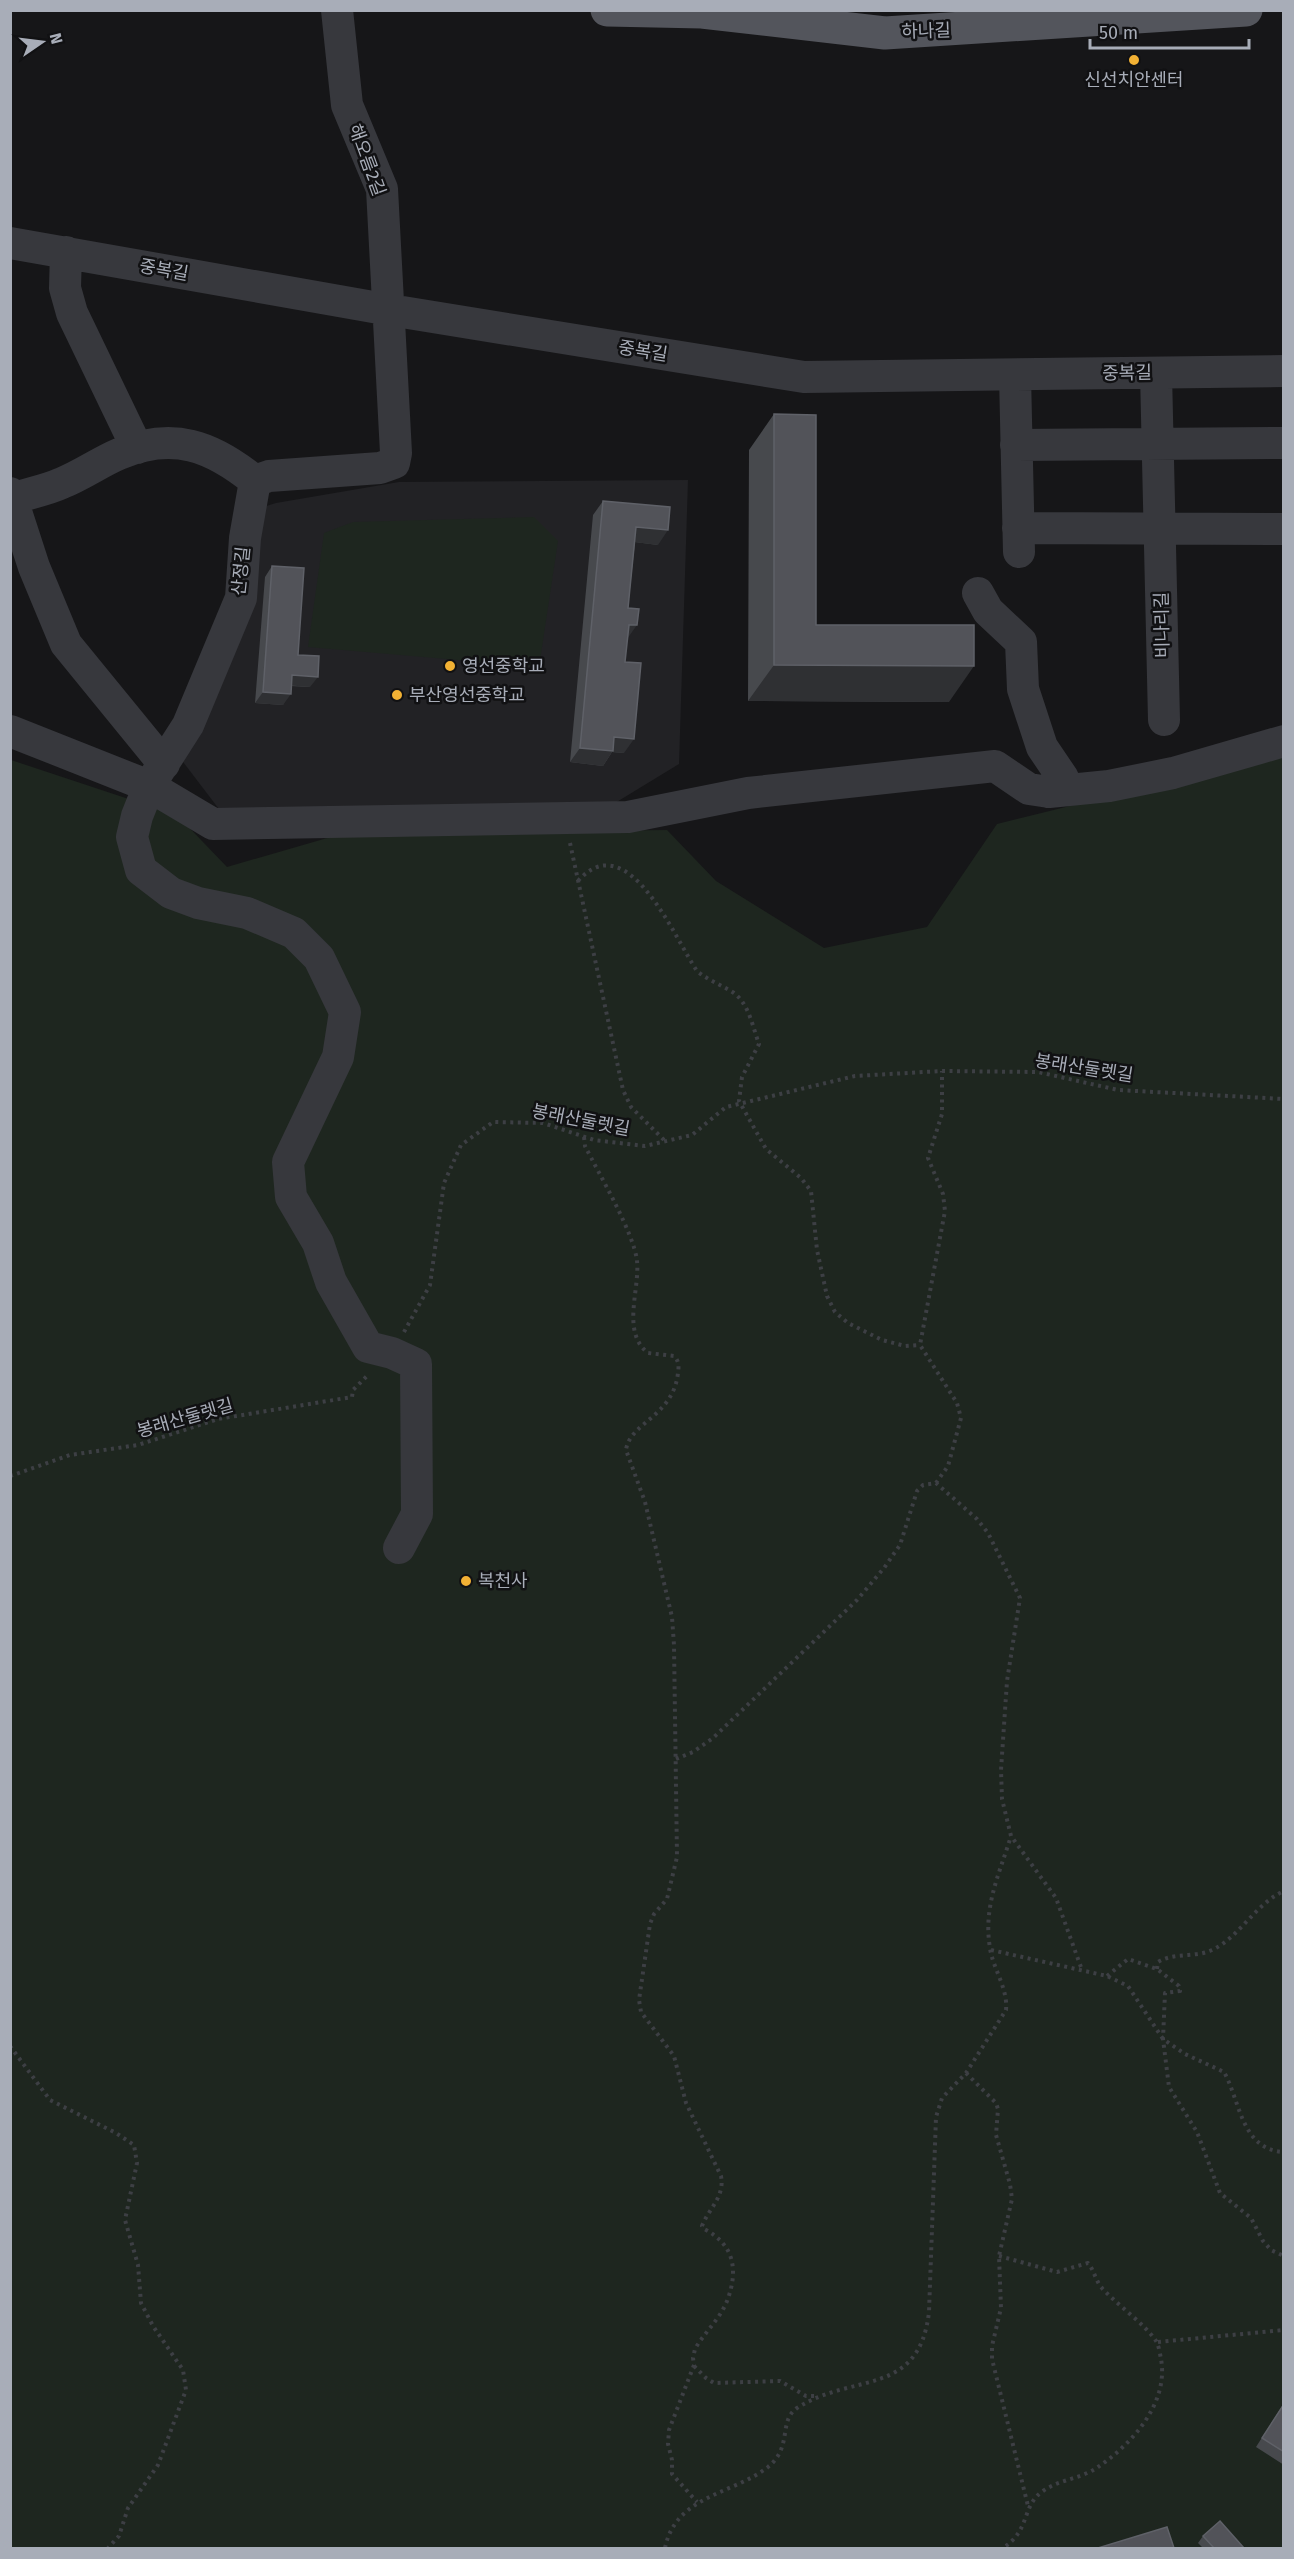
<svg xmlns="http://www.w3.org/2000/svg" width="1294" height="2559" viewBox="0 0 1294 2559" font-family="'Fira Sans','Noto Sans KR',sans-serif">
<rect width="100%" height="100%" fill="#161618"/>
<!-- built -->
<path fill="#222225" d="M688 480 679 764 615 803 222 813 177 754 257 509 276 503 399 482Z"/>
<!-- green -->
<path fill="#1e261f" d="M534 517 558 541 539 667 308 647 324 533 353 522Z
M1283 742V2548H11V760L177 815 227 867 341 834 667 830 716 881 824 948 927 927 997 824 1151 786Z"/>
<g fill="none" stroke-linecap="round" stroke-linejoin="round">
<!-- path -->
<path stroke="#3d3f44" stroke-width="4" stroke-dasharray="3 4.5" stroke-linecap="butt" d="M570 843 623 1090 631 1107 665 1141
M578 881C628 824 675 939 697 971 709 981 722 985 734 993 749 1004 753 1028 759 1044L742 1077 739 1101 766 1149 801 1178 811 1191 817 1250 827 1296 835 1312 848 1323 882 1340 905 1346 920 1345
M584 1137 585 1146C599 1174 634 1233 637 1261 640 1290 621 1332 648 1353L674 1356C679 1361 679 1366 678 1373 673 1417 630 1422 626 1450L645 1502 672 1617 674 1645 677 1857 667 1899 654 1914 650 1924 639 2000 641 2012 674 2056 686 2103 721 2176C725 2197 709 2208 702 2226L704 2229C734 2244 739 2270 727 2301 720 2319 704 2333 695 2349L693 2358 694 2365 669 2430 668 2444 672 2460V2474L697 2502
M404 1332 430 1285 444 1183 461 1145 493 1122 543 1123 594 1140 645 1146 692 1135 726 1107 855 1076 942 1071 1038 1072 1118 1090 1284 1099
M10 1476 70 1455 138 1445 218 1419 352 1397 353 1390 369 1374
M936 1483 948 1466 961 1418 957 1403 920 1345 945 1211 943 1194 928 1158 942 1114V1071
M676 1759 693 1752 713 1738 857 1600 884 1568 900 1545 917 1491 923 1485 936 1483 977 1519 988 1533 1020 1598 1007 1681 1001 1770 1002 1799 1011 1836 1056 1898 1082 1970
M991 1950 1107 1976 1128 1986 1163 2039 1185 2054 1224 2072C1240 2100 1241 2150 1284 2152
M1157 1969 1158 1962C1174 1952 1195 1958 1212 1950 1240 1937 1255 1904 1284 1891
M1107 1976 1128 1959 1157 1969 1179 1986 1180 1991 1165 1993 1163 2039 1169 2087 1197 2132 1220 2193 1251 2218 1263 2241 1271 2250 1284 2256
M10 2046 50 2100 116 2133 134 2145 137 2163 125 2220 138 2265 141 2303 153 2326 183 2370 186 2390 158 2465 128 2508 119 2536 108 2548
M966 2073 996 2103 998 2109 996 2135 1010 2184 1012 2199 999 2256 1001 2308 992 2346V2359L1028 2506
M999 2256 1057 2272 1088 2263C1094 2270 1095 2279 1101 2287 1116 2304 1145 2324 1156 2341 1159 2346 1160 2354 1161 2359 1169 2403 1132 2444 1098 2467 1081 2479 1060 2479 1043 2491 1021 2506 1031 2530 1003 2548
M1158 2342 1284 2330
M694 2366 706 2378 714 2383 780 2381 806 2396H817
M665 2548C676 2495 732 2495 768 2467 793 2447 778 2421 797 2408 853 2372 919 2398 929 2312L936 2117 942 2098 966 2073 1006 2010C1008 1988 993 1969 990 1948 983 1907 999 1875 1011 1836"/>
<!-- minor -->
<path stroke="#37383d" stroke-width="32" d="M337 10 347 105 382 189 396 453 394 463 380 468 269 476 255 481 245 538 241 598 188 725 149 786 137 816 132 837 141 870 171 893 198 903 247 913 294 933 319 958 345 1012 338 1057 288 1162 291 1197 318 1243 331 1282 368 1347 392 1353 416 1364 417 1514 399 1548
M10 243 390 310 804 377 1284 371
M66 252 65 288 72 313 137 448
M1156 373 1164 720
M1015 375 1019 552
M1016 445 1284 443
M10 493 34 567 66 644 164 764
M14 498C30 493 47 490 62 483 82 475 100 462 119 454 173 431 212 446 255 481
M1018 528 1284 529
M10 731 149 786 213 824 628 817 748 793 995 766 1029 789 1049 792 1063 778 1042 747 1023 689 1021 642 988 611 978 593
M1049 792 1109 786 1173 773 1284 741"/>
<!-- major -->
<path stroke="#53555c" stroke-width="33" d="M607 10 702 12 885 33 1246 10"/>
</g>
<!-- wall -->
<path fill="#47494d" d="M774 414 816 625 949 702 748 701 749 450Z
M603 501 658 545 635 542 628 608 627 639 625 662 624 753 612 752 603 766 570 762 593 515Z
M272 566 298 655 310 687 291 686 283 705 255 703 265 577Z
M1284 2403V2465L1256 2447Z
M1203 2536 1244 2548H1203L1198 2543Z"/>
<!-- shaded-wall -->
<path fill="#2f3033" d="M636 527 668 530 658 545 626 541Z
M629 625H637L627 639Z
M774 665 974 666 949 702 748 701Z
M292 675 318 677 310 687 285 685Z
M263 692 291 694 283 705 255 703Z
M614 737 634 739 624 753 612 752 603 766 570 762 580 748Z"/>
<!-- building -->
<path fill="#525359" stroke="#5f6168" stroke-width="1.5" d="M774 414 816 415V625H974V666L774 665Z
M603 501 670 507 668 530 636 527 628 608 639 609 637 625H629L625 662 641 663 634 739 614 737 613 751 580 748Z
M272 566 304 568 298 655 319 656 318 677 292 675 291 694 263 692Z
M1284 2404V2452L1262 2438Z
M1220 2521 1244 2548H1214L1203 2536Z
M1167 2527 1174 2548H1098Z"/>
<!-- markers -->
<g fill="#f2b134" stroke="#111113" stroke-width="2">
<circle cx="1134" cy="60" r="6"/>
<circle cx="450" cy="666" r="6"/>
<circle cx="397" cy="695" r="6"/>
<circle cx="466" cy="1581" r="6"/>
</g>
<g text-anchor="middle" stroke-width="5" stroke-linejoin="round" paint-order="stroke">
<!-- street labels -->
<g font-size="18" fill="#a8adb8" stroke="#111113">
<text transform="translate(926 31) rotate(-2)" y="6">하나길</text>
<text transform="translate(367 160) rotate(70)" y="6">해오름2길</text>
<text transform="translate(164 270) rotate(10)" y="6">중복길</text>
<text transform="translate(643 351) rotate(9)" y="6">중복길</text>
<text transform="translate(1127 373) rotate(-1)" y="6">중복길</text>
<text transform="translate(241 571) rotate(-84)" y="6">산정길</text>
<text transform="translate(1162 625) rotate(-91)" y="6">비나리길</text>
<text transform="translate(1084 1068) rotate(9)" y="6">봉래산둘렛길</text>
<text transform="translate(581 1120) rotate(11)" y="6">봉래산둘렛길</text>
<text transform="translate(185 1418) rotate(-16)" y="6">봉래산둘렛길</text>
</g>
<!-- poi labels -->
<g font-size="18" fill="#a8adb8" stroke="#111113" text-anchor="start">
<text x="1134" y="86" text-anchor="middle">신선치안센터</text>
<text x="462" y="672">영선중학교</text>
<text x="409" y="701">부산영선중학교</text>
<text x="478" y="1587">복천사</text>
</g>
</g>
<!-- border -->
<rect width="1294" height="2559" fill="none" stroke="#a8adb8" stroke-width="24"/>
<!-- north arrow -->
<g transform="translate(42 42) rotate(76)" stroke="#111113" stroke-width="4.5" paint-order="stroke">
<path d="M0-4.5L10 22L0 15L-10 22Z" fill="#a8adb8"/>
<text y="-9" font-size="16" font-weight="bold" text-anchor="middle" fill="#a8adb8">N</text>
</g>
<!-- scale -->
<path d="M1090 39v9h159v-9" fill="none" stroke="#a8adb8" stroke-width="3"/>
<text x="1099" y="39" font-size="18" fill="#a8adb8" stroke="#111113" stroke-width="4.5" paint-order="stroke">50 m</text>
</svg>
